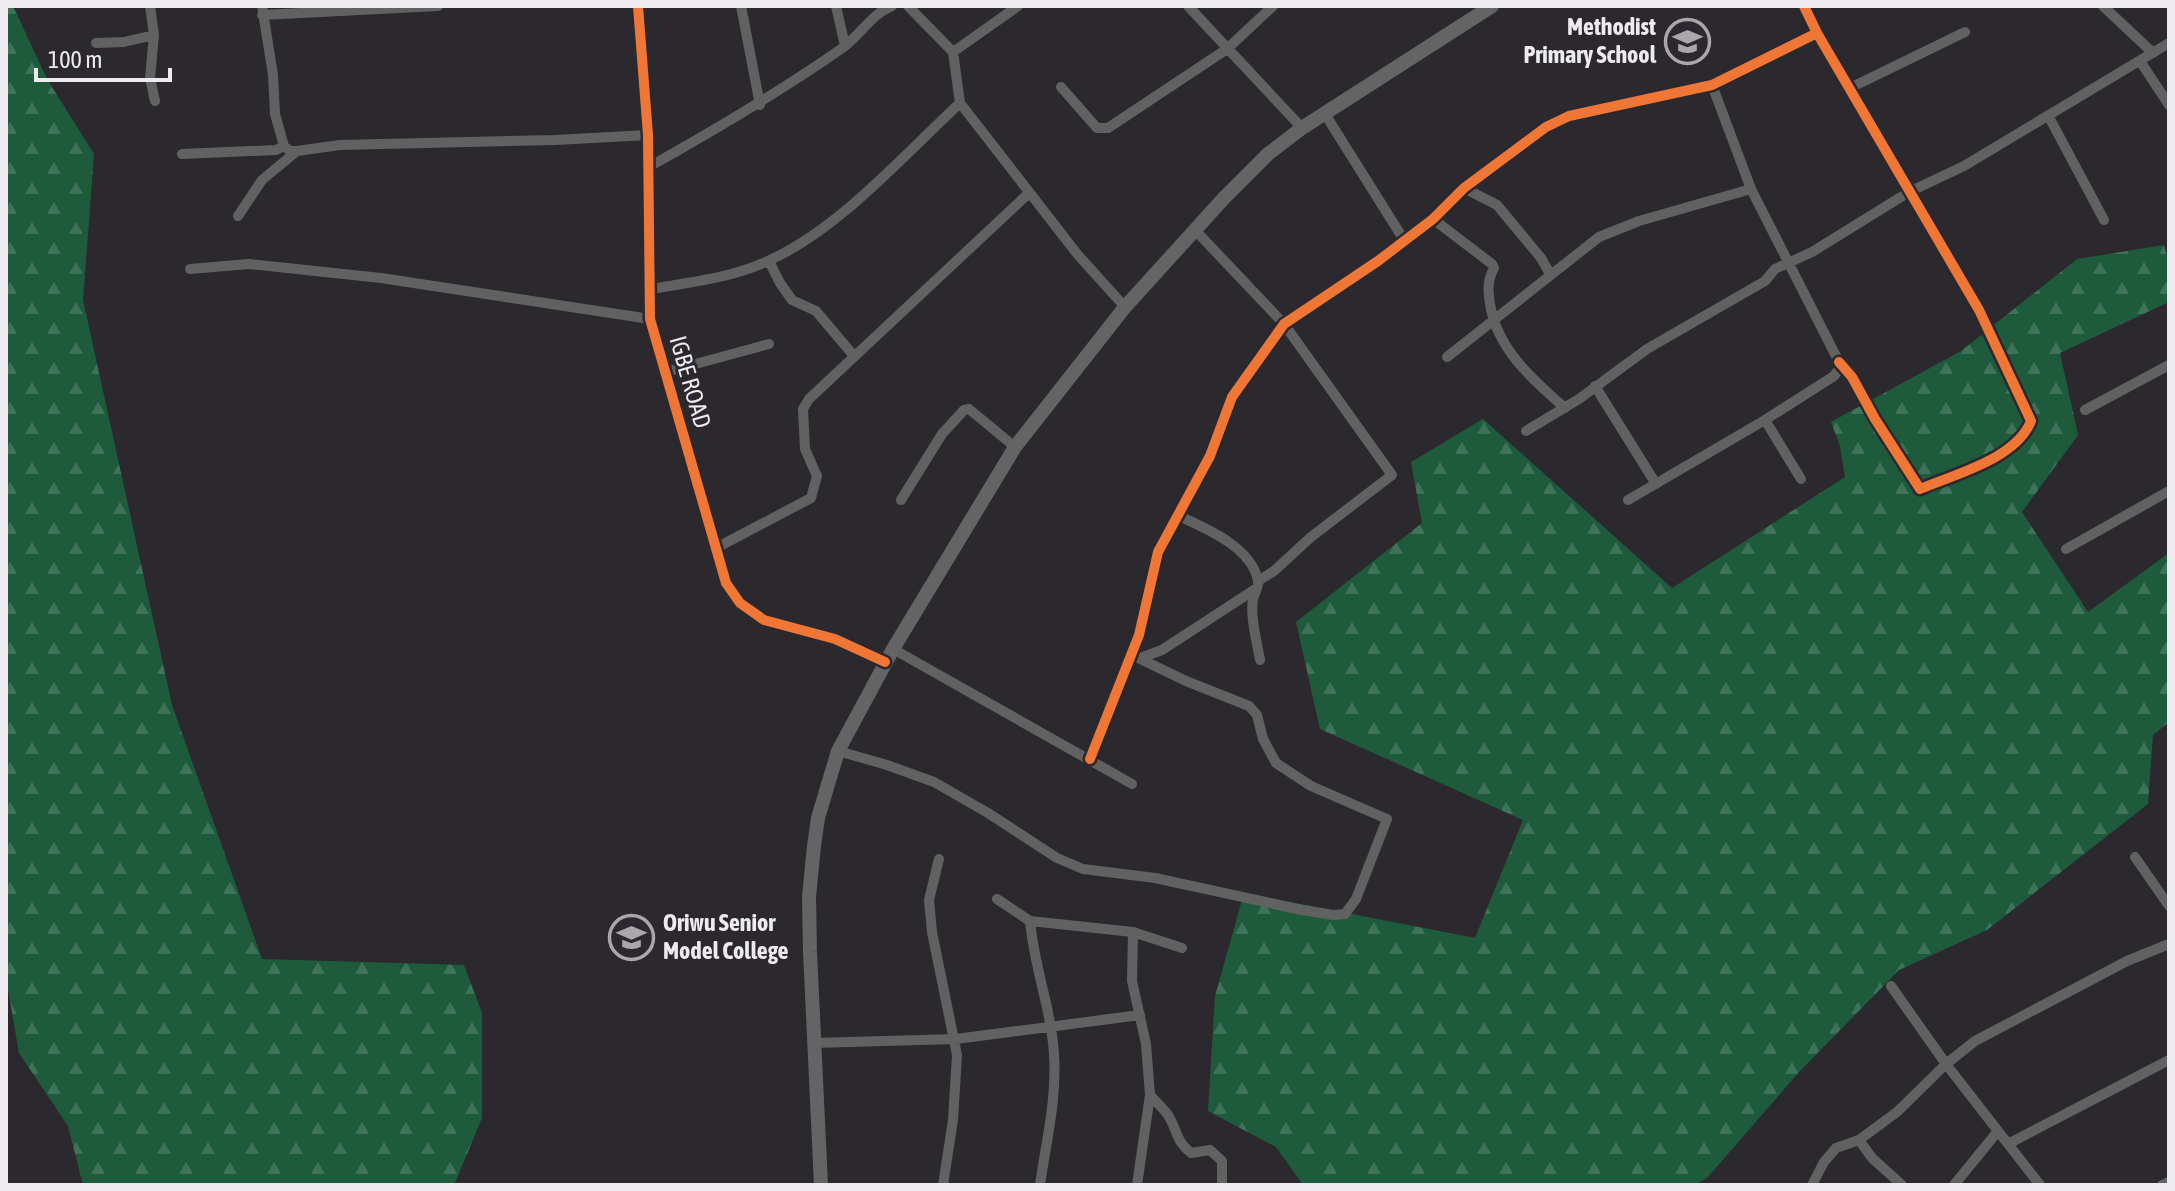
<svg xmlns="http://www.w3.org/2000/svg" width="2175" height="1191" viewBox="0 0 2175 1191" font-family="'Asap Condensed',sans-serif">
<defs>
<pattern id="forest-firs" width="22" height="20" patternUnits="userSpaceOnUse" patternTransform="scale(2)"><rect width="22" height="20" fill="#1e5b3d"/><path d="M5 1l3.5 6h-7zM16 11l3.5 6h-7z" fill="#3f7359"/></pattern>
</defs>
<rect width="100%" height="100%" fill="#2b292e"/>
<!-- forest -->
<path fill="url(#forest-firs)" d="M6 6H13L47 79 94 154 83 300 172 705 262 959 464 965 482 1013V1118L454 1185H83L68 1126 19 1053 6 978Z
M2164 245 2169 263V302L2060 353 2078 435 2022 512 2088 612 2169 553V722L2153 735 2148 804 1987 930 1899 970 1799 1072 1707 1178 1694 1185H1303L1276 1147 1208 1111 1215 996 1244 893 1475 938 1523 820 1320 729 1296 622 1422 523 1411 462 1483 419 1672 588 1845 477 1840 446 1831 422 1961 351 2077 259Z"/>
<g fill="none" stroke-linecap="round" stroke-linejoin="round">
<!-- street -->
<path stroke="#626162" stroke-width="10" d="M150 6 154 35 150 78 155 101
M262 6 273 75 275 114 284 146
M741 6 760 105
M836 6 845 46
M908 6 953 52 960 103 1078 255 1125 307
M1188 6 1302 128
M1804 6 1817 33 1979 310 2031 421C2016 459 1955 474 1920 489L1875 419 1852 377 1839 362
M2103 6 2153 53
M262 15 438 6
M96 43 124 42 154 35
M953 52 1018 6
M2140 61 2169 105
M1061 87 1097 128H1108L1227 49 1273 6
M1850 88 1965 32
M1325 114 1404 240
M2049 117 2104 220
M182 154 276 150 284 146 290 151H297L340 145 555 140 648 135
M647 168C713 131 778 93 841 49 859 37 871 14 892 6
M1464 188 1497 205 1541 258 1550 274
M238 216 262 180 297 151
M1433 219 1492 264 1494 268C1487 281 1488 290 1490 304 1497 349 1532 379 1565 408
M1195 230 1284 324 1392 475 1311 537 1274 571 1258 581
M769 261 780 283 792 300 816 311 854 356
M190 269 249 264 381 278 650 319
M651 289C692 282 732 278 770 260 839 229 904 155 960 103
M1447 357 1599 237 1639 221 1751 189
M666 372 769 344
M1595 386 1656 484
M2085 410 2169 365
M1765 420 1801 479
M1526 431 1579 399 1647 349 1765 281 1775 269 1812 252 1909 192 1964 166 2169 43
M901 500 942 434 964 410 969 409 1015 447
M1628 500 1765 420 1834 376 1839 369V362L1751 189 1712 85
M1179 516C1205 528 1252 547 1258 581 1259 587 1255 592 1253 599 1250 617 1257 642 1260 660
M716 548 811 498 817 476 805 449 803 409 809 399 1029 193
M2066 549 2169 491
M893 649 1132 784
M1140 658 1162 650 1257 588
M838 751 887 765 934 782 988 813 1057 858 1083 869 1155 878 1302 910 1333 915 1345 914 1356 899 1387 819 1311 786 1276 763 1263 739 1257 715 1249 706 1186 681 1132 655
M1090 759 1139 635 1158 552 1210 456 1232 397 1284 324 1378 261 1433 219 1464 188 1546 127 1569 116 1712 85 1817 33
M2135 857 2169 906
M939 859 929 900 932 932 957 1055 953 1120 943 1185
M997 899 1030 921 1133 932 1132 981 1146 1044 1150 1095 1137 1185
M1030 921C1034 967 1052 1012 1054 1055 1057 1099 1046 1142 1040 1185
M1133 932 1182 948
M1891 986 1946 1064 2040 1185
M813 1043 956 1039 1140 1015
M1150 1095C1156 1102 1163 1108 1168 1115 1177 1129 1176 1142 1191 1153L1210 1150 1222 1161V1185
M1859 1140 1872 1158 1902 1185
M2008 1144 2169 1060
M1812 1185 1824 1162 1836 1148 1859 1140 1897 1112 1946 1064 1975 1041 2127 961 2169 944
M1954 1185 1998 1131
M2162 1185 2169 1182"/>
<!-- secondary -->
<path stroke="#646465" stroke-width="14" d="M638 6 648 135 650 319 726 583 740 603 764 620 835 639 885 662
M821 1185 810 952 809 897 814 846 818 818 838 751 893 649 1015 447 1125 307 1224 198 1268 154 1302 128 1492 6"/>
<defs>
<path id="cycleway" d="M638 6 648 135 650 319 726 583 740 603 764 620 835 639 885 662
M1804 6 1817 33 1979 310 2031 421C2016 459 1955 474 1920 489L1875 419 1852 377 1839 362
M1090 759 1139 635 1158 552 1210 456 1232 397 1284 324 1378 261 1433 219 1464 188 1546 127 1569 116 1712 85 1817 33"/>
</defs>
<!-- cycleway casing -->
<use href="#cycleway" stroke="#2b282f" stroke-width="15"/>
<!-- cycleway -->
<use href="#cycleway" stroke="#f07635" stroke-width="10"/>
</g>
<!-- icons -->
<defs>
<symbol id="school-ring" viewBox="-11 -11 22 22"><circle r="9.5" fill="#2b282f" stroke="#a9a7ac" stroke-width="1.5"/><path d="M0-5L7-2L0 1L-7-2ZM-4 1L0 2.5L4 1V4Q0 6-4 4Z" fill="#a9a7ac"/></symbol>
</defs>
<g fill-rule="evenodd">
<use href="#school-ring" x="1662" y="16" width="51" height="51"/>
<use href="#school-ring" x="606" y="912" width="51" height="51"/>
</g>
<g text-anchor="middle" stroke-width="6" stroke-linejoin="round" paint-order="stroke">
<!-- poi labels -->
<g font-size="24" font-weight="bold" fill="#edebf0" stroke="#2b282f" text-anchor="end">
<text x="1656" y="35">Methodist<tspan x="1656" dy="28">Primary School</tspan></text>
<text x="663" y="931" text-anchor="start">Oriwu Senior<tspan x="663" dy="28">Model College</tspan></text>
</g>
<!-- street labels -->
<g font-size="24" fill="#edebf0" stroke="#2b282f">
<text transform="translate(690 382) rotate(74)" y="8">IGBE ROAD</text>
</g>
</g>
<!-- border -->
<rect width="2175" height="1191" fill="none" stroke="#edebf0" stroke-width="16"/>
<!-- scale -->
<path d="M36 68v12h134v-12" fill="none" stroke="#edebf0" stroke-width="4"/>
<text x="48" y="68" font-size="24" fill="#edebf0" stroke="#2b282f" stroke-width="6" paint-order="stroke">100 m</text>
</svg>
